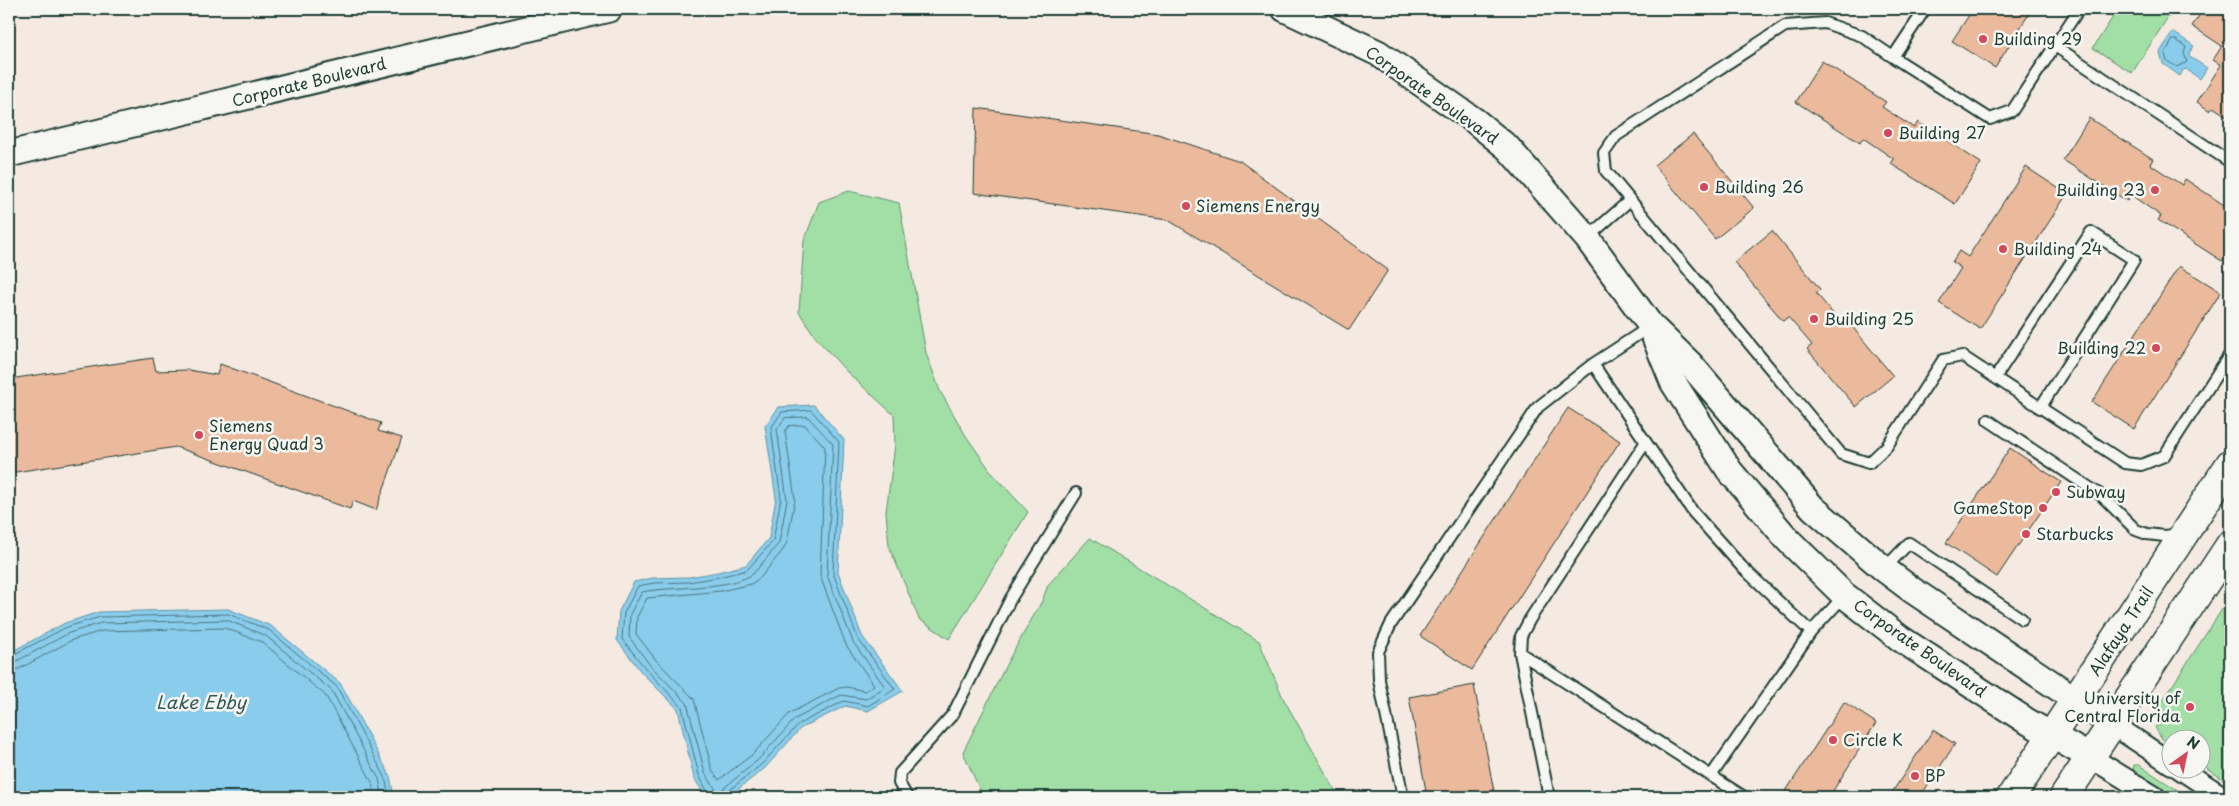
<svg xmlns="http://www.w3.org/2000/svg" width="2239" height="806" viewBox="0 0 2239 806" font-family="'Playpen Sans',sans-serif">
<rect width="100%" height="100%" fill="#f4eae1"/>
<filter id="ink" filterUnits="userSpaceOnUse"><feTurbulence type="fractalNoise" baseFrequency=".02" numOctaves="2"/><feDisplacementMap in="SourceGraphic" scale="10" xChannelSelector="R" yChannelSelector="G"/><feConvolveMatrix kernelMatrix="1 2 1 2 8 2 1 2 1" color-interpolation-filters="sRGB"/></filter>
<g filter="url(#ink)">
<!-- green -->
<path fill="#a1dfa6" stroke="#608e6d" d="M2118 9H2169L2172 11 2132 73 2093 48Z
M849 191 899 203 926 353 940 391 966 436 992 473 1028 512 949 639 919 619 889 546 886 512 895 445 894 415 847 372 816 338 799 312 804 241 819 202Z
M1090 538 1259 641 1283 698 1339 797H983L963 752 1008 661 1042 601 1048 585Z
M2230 597V784L2202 765V738H2172L2171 745 2161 738 2155 727 2162 724 2161 703Z
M2134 765H2139L2188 797H2173L2133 771Z"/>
<!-- water -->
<path fill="#8acceb" stroke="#5f93a2" d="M2173 32 2194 46 2189 53 2190 57 2207 68 2200 79 2186 69 2183 70 2180 76 2163 64 2160 52Z
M814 405 844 440 838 572 862 636 903 691 868 711 845 706 801 728 765 768 728 797H706L694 778 678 709 642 673 617 640 619 611 634 582 653 578 689 577 718 572 746 565 769 538 776 498 765 426 779 407Z
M228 609 271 626 341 684 390 776 394 797H9V653L65 623 99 612Z"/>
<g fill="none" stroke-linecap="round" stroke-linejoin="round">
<!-- shore -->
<path stroke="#4a767d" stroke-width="1" d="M2173 40H2176L2186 47 2184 53 2187 62 2177 67 2167 61 2165 54Z
M808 417 833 444 827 575 853 642 885 687 866 699 841 695 795 719 758 760 718 793 705 773 687 703 650 665 629 637 630 614 642 592C670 586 733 590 754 573L779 543 787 500 777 429 785 418Z
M805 425 825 447 820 576 846 645 874 685 865 691 847 687 839 688 790 713 753 754 719 780 712 770 694 699 656 660 636 634 637 617 647 598 721 591 751 584 760 578 783 550 787 542 795 499 785 431 789 426Z
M9 657 67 627 100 617 228 614 269 630 337 687 385 777 389 797
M9 663 15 662 69 633 101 623 227 620 266 636 332 691 379 779 383 797
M9 671 19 669 72 640 102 631 225 628 262 642 326 696 372 782 375 797
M710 797 699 775 682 707 646 669 622 639 624 613 638 586 654 583 689 582 719 577 747 570 773 541 781 498 771 428 782 412 811 410 839 442 833 573 858 639 895 689 868 706 844 701 799 724 762 764 727 792 726 797"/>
</g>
<!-- building -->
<path fill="#ebb99c" stroke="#1f3d34" d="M1973 9H2032L1995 68 1952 41Z
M2210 9H2230V118L2213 107 2210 111 2197 102 2221 65 2213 60 2222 46 2192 26 2201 13 2206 15Z
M1822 61 1886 102 1882 107 1914 128 1918 122 1981 163 1955 204 1891 164 1894 159 1863 138 1860 143 1796 102Z
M976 108 1158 134 1240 161 1388 270 1349 330 1168 220 974 193Z
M2089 118 2153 159 2150 164 2182 185 2185 179 2230 209V249L2222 261 2158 220 2161 216 2131 195 2127 201 2063 160Z
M1693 134 1754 208 1715 239 1654 165Z
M2026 167 2067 194 1980 329 1939 303 1961 268 1952 262 1959 251 1968 257Z
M1772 231 1820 289 1816 293 1840 322 1845 318 1893 376 1856 407 1807 349 1812 345 1788 317 1783 321 1734 262Z
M2179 266 2221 292 2134 429 2092 402Z
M153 358 156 371 188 370 217 375 220 364 381 423 378 431 402 438 376 510 353 501 350 509 176 447 9 473V379Z
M1568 408 1620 441 1472 670 1420 636Z
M2010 448 2061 482 1997 577 1946 543Z
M1474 685 1495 797H1427L1409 697Z
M1844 702 1876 723 1829 797H1782Z
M1933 730 1955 744 1920 797H1889Z"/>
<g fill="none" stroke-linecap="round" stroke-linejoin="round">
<defs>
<path id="service" d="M1925 9 1893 57 1990 119 2012 111 2079 9
M2055 46 2230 162
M1893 57 1862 36 1825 23 1785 26 1616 136 1604 153 1606 171 1841 454 1869 463 1887 446 1943 360 1962 356 2125 463 2141 465 2164 456 2230 354
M1587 238 1630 200
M1593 364 1693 512 1742 567 1811 632
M1995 378 2091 232 2134 260 2040 408
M1988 420 2102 496 2136 530 2147 534 2164 536 2180 534
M1884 569 1909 543 2022 619
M1520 653 1744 797
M1711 776 1811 632 1844 596
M907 797 899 783 900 773 953 714 1011 598 1076 493
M1403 797 1379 680 1378 652 1391 624 1538 407 1593 364 1651 326
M1549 797 1520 653 1521 636 1530 619 1645 443"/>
<path id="minor" d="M2112 724 2172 764
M2090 757 2155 797
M2179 768 2223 797"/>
<path id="tertiary" d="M1285 9 1378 53 1475 121 1508 148 1587 238 1651 326 1691 365 1813 508 1884 569 1912 590 2112 724
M9 154 609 9
M1654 335 1673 382 1729 470 1788 540 1844 595 1901 639 2025 720 2090 757"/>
<path id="primary" d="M2011 797 2230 464
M2064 797 2230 545"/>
</defs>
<!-- service casing -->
<use href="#service" stroke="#1f3d34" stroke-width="14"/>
<!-- minor casing -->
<use href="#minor" stroke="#1f3d34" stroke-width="24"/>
<!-- tertiary casing -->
<use href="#tertiary" stroke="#1f3d34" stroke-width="29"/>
<!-- primary casing -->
<use href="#primary" stroke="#1f3d34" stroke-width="31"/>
<!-- service -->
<use href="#service" stroke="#f6f6f2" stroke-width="10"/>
<!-- minor -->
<use href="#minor" stroke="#f6f6f2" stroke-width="20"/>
<!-- tertiary -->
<use href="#tertiary" stroke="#f6f6f2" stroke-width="25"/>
<!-- primary -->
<use href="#primary" stroke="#f6f6f2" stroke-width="28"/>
</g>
</g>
<!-- markers -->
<g fill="#d1495b" stroke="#f6f6f2" stroke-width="2">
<circle cx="1983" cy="39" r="5"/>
<circle cx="1888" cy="133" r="5"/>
<circle cx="1704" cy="187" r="5"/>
<circle cx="2155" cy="190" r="5"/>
<circle cx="1186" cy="206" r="5"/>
<circle cx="2003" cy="249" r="5"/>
<circle cx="1814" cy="319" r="5"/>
<circle cx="2156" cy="348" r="5"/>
<circle cx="199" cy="435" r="5"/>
<circle cx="2056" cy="492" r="5"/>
<circle cx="2043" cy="508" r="5"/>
<circle cx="2026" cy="534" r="5"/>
<circle cx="2190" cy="707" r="5"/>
<circle cx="1833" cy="740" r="5"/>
<circle cx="1915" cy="776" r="5"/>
</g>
<g text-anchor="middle" stroke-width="5" stroke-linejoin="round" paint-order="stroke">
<!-- poi labels -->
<g font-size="16" fill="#1f3d34" stroke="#f6f6f2" text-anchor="start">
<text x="1993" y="45">Building 29</text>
<text x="1898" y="139">Building 27</text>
<text x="1714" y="193">Building 26</text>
<text x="2145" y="196" text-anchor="end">Building 23</text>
<text x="1196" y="212">Siemens Energy</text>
<text x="2013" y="255">Building 24</text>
<text x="1824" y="325">Building 25</text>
<text x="2146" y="354" text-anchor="end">Building 22</text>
<text x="209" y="432">Siemens<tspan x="209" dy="18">Energy Quad 3</tspan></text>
<text x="2066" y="498">Subway</text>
<text x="2033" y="514" text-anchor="end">GameStop</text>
<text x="2036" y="540">Starbucks</text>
<text x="2180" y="704" text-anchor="end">University of<tspan x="2180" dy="18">Central Florida</tspan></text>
<text x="1843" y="746">Circle K</text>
<text x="1925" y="782">BP</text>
</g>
<!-- street labels -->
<g font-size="16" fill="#1f3d34" stroke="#f6f6f2">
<text transform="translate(309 82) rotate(-14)" y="6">Corporate Boulevard</text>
<text transform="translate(1432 95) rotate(35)" y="6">Corporate Boulevard</text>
<text transform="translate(2121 631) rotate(-57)" y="6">Alafaya Trail</text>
<text transform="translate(1920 648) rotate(35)" y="6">Corporate Boulevard</text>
</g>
<!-- water labels -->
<g font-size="18" font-style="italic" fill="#345a59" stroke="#f6f6f2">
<text x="201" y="709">Lake Ebby</text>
</g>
</g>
<!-- margin -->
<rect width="2239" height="806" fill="none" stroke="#f6f6f2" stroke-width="30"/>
<rect x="15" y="15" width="2209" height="776" fill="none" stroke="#1f3d34" stroke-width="2" filter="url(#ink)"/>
<!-- north arrow -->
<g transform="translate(2186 754) rotate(33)"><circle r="24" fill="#f6f6f2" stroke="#a0aca6"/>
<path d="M0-4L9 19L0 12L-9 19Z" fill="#d1495b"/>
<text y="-8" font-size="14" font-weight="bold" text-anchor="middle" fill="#1f3d34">N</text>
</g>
</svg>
